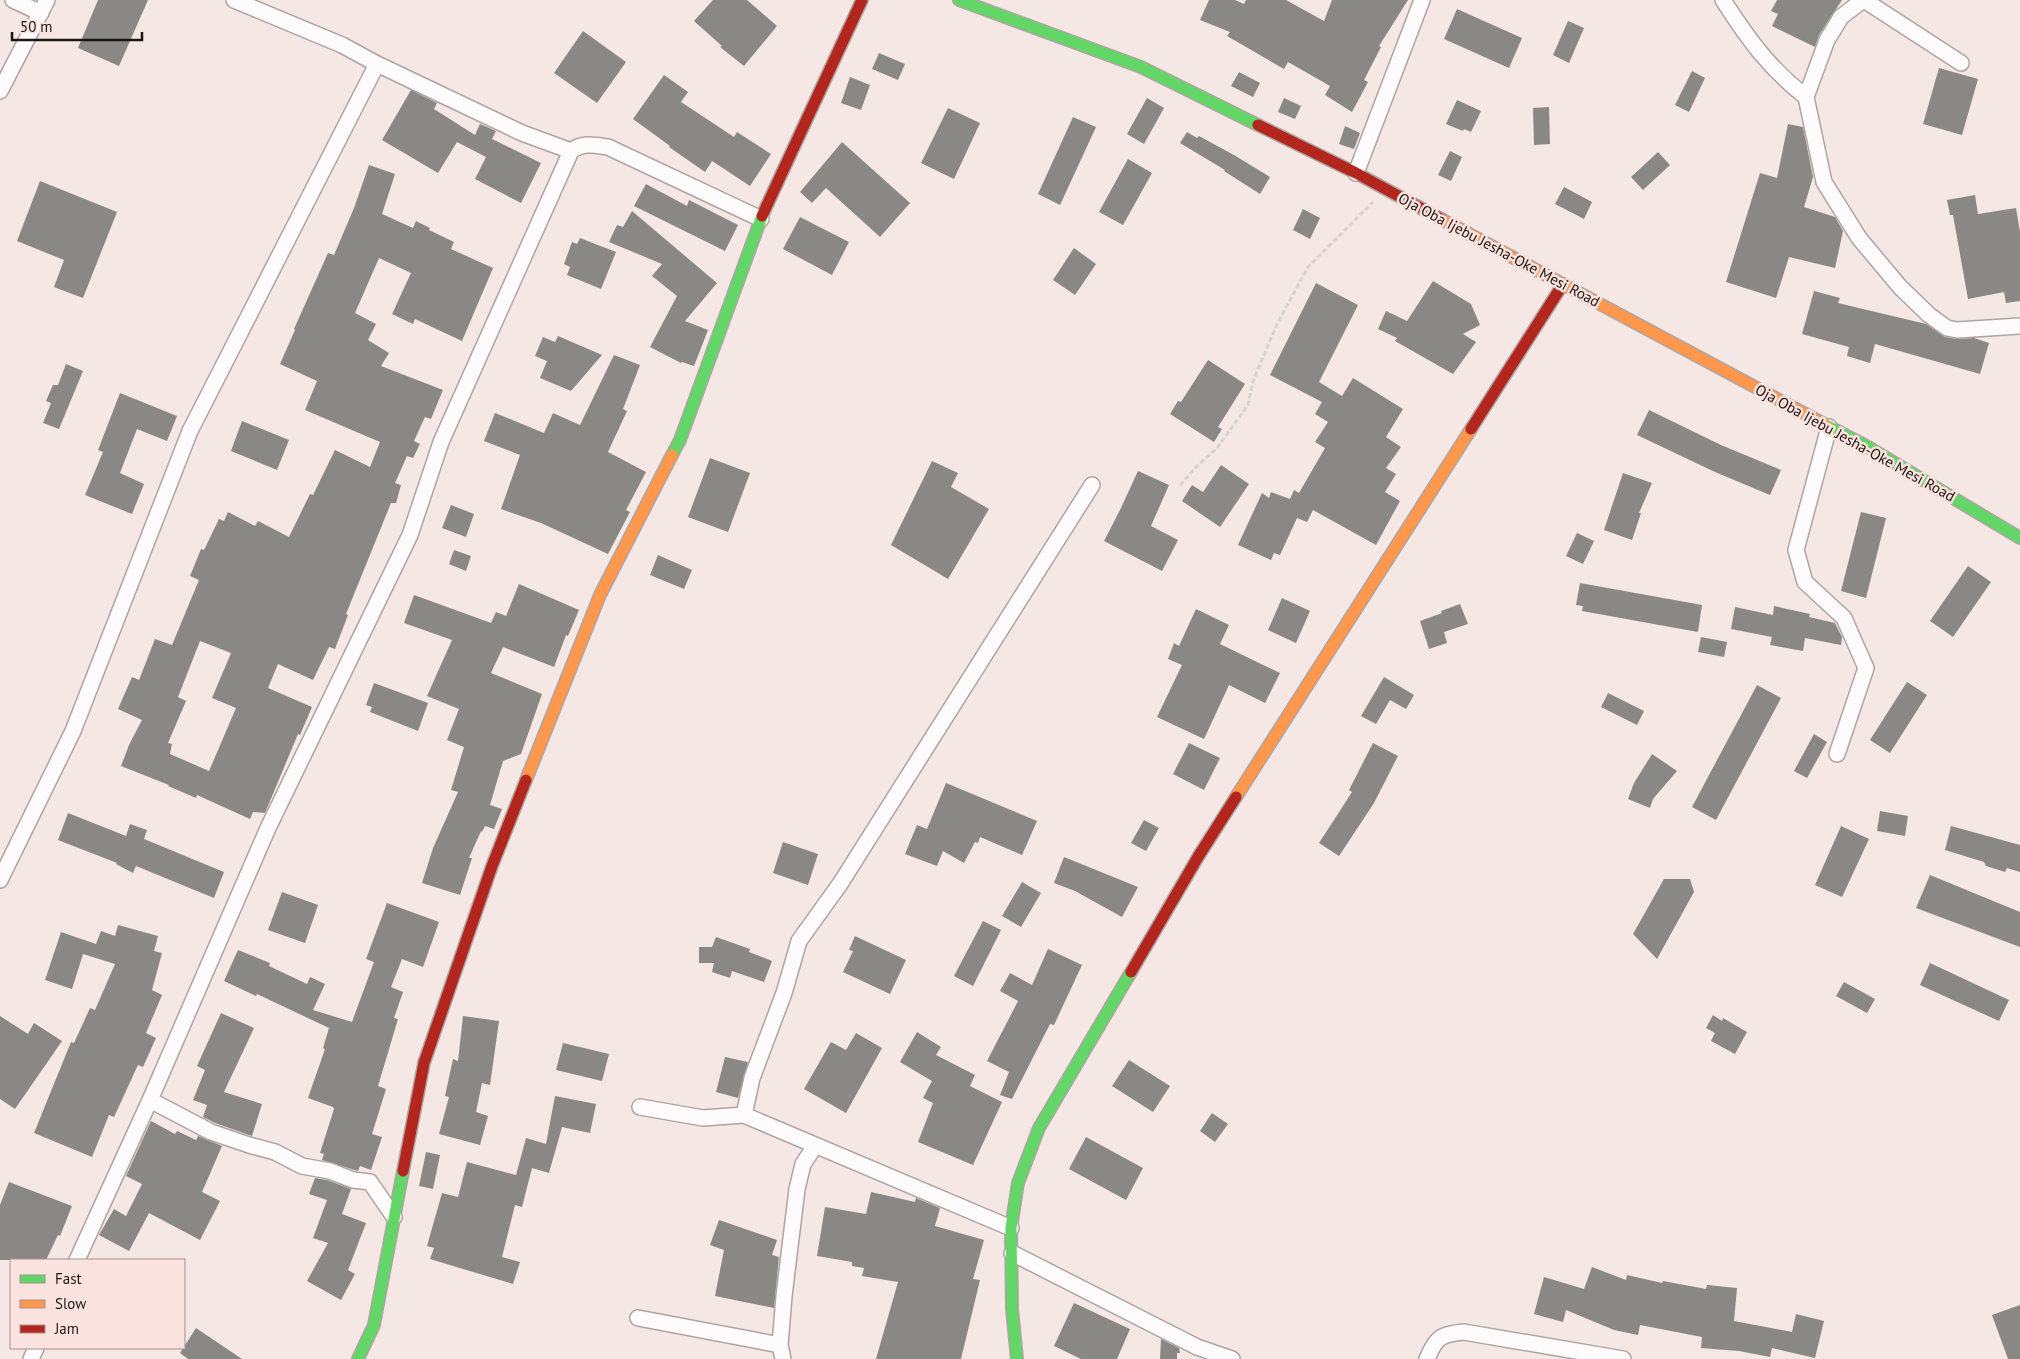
<svg xmlns="http://www.w3.org/2000/svg" width="2020" height="1359" viewBox="0 0 2020 1359" font-family="'PT Sans',sans-serif">
<rect width="100%" height="100%" fill="#f4e7e4"/>
<!-- building -->
<path fill="#8a8885" fill-rule="evenodd" d="M98 0H148L119 66 78 48Z
M713 0H747L777 26 744 66 720 47 722 46 694 21Z
M1209 0H1235L1244 4 1246 0H1286L1324 21 1332 0H1408L1379 46 1381 47 1364 80 1368 82 1352 112 1325 95 1330 86 1288 62 1284 69 1227 36 1230 32 1200 20Z
M1777 0H1842L1819 35 1815 47 1772 26 1778 14 1771 11Z
M1457 9 1522 38 1509 68 1444 39Z
M1568 21 1584 28 1569 63 1553 55Z
M583 31 626 62 597 103 554 73Z
M879 53 905 64 898 80 872 69Z
M1939 68 1978 79 1962 135 1923 124Z
M1692 71 1705 78 1689 112 1675 105Z
M1239 72 1260 83 1253 97 1231 86Z
M664 75 688 92 681 102 734 137 737 132 771 154 750 186 712 161 705 172 669 147 670 146 633 119Z
M850 77 870 85 861 110 841 103Z
M411 90 437 103 434 109 475 135 480 124 496 131 492 139 541 163 521 203 475 179 486 157 457 142 438 173 382 140Z
M1147 98 1164 108 1144 144 1127 134Z
M1284 98 1301 106 1295 119 1278 112Z
M1457 100 1481 111 1471 132 1464 129 1463 131 1446 124Z
M1549 107 1550 144 1534 145 1533 108Z
M948 108 980 123 954 179 921 163Z
M1073 117 1096 127 1060 205 1038 194Z
M1788 124 1803 127 1813 177 1804 207 1835 217 1843 231 1835 268 1789 257 1776 298 1726 282 1760 173 1777 178Z
M1345 126 1360 133 1354 149 1339 144Z
M1187 132 1197 138 1199 136 1234 155 1270 177 1260 194 1224 171 1225 170 1180 143Z
M842 142 910 203 880 237 826 188 812 203 800 192Z
M1450 151 1462 157 1451 181 1438 175Z
M1658 152 1670 165 1643 190 1631 177Z
M1128 159 1152 173 1123 225 1099 212Z
M369 165 395 174 382 214 413 228 416 221 430 228 429 230 454 242 451 249 493 268 462 341 415 319 413 324 392 314 411 273 379 258 355 313 376 324 368 340 389 353 381 366 443 390 431 419 425 417 414 441 420 444 413 458 407 456 395 483 401 485 396 503H391L346 614 348 615 335 649 329 647 313 680 278 664 268 688 312 707 300 735 298 734 265 813 253 812 250 819 197 795 196 798 168 786 169 785 121 766 129 745 142 720 118 709 132 677 139 680 155 639 172 645 199 580 190 576 201 549 204 550 219 519 224 521 228 512 255 526 258 521 289 537 310 494 313 495 335 450 370 467 380 442 305 410 317 381 280 364 295 330 294 329 328 253 334 255 354 208ZM200 641 231 653 212 698 236 708 209 771 170 754 172 744 168 743 186 701 178 697Z
M40 181 117 212 83 298 54 287 64 260 17 241Z
M646 184 687 206 689 200 738 225 725 251 634 206Z
M1564 187 1592 202 1584 219 1555 204Z
M1975 195 1978 214 2016 208 2020 232V301L2006 303 2004 292 1968 299 1953 215H1950L1947 200Z
M1303 209 1320 218 1310 239 1293 230Z
M632 211 717 283 685 321 708 330 694 366 682 362 681 363 650 347 677 296 652 276 662 264 609 242 617 225 623 227Z
M800 217 849 242 832 275 783 249Z
M580 238 616 252 601 289 567 275 570 267 564 264 572 242 577 244Z
M1074 248 1096 264 1075 295 1053 280Z
M1433 281 1471 304 1480 325 1463 334 1476 342 1453 374 1395 341 1397 338 1378 329 1386 311 1407 321Z
M1316 283 1358 305 1319 382 1342 396 1353 378 1403 409 1386 437 1401 447 1386 468 1396 474 1385 492 1400 501 1376 545 1313 510 1307 522 1297 518 1280 555 1274 553 1271 560 1238 545 1262 493 1269 498 1271 492 1290 499 1294 490 1299 493 1325 448 1315 442 1328 422 1315 414 1322 402 1270 375Z
M1814 291 1840 298 1838 303 1926 324 1945 337 1957 339 1974 338 1989 343 1980 374 1875 344 1870 363 1847 356 1849 347 1802 334Z
M558 336 602 355 571 391 540 378 547 361 535 356 543 337 555 342Z
M614 355 640 365 623 409 627 411 608 452 646 472 626 510 630 512 608 554 541 523 501 509 520 455 484 441 495 413 544 433 553 413 580 425Z
M1208 360 1245 384 1218 427 1222 429 1214 442 1170 414 1178 401 1181 402Z
M66 364 83 371 59 429 43 423 51 403 46 401 53 385H58Z
M120 393 177 416 167 441 137 429 120 473 144 484 132 514 85 495 103 452 98 450Z
M1649 410 1721 445 1781 470 1770 495 1715 472 1637 435Z
M242 421 289 440 277 470 231 451Z
M710 458 750 473 728 532 688 517Z
M932 461 958 473 951 487 989 509 948 579 891 545Z
M1221 465 1249 484 1220 527 1182 501 1192 485 1203 492Z
M1138 471 1169 485 1151 526 1178 540 1162 571 1104 541 1120 510Z
M1623 473 1652 483 1639 513H1641L1632 540 1604 530Z
M451 505 474 514 466 537 442 528Z
M1861 512 1886 518 1866 598 1841 591Z
M1577 533 1594 541 1583 564 1566 556Z
M454 550 471 556 466 571 449 564Z
M658 555 692 570 684 589 650 575Z
M1968 566 1991 582 1953 637 1930 621Z
M1580 583 1702 605 1698 632 1582 611 1583 606 1576 605Z
M519 584 579 610 568 636 566 635 554 667 503 647 491 673 542 694 521 754 503 761 490 805 502 809 494 829 485 826 482 832 481 831 469 858H472L460 895 422 883 433 848 458 792 451 790 464 747 447 740 459 709 427 696 452 640 404 623 414 595 491 623 496 612 506 616Z
M1282 598 1310 611 1296 643 1268 630Z
M1460 604 1468 624 1444 632 1447 643 1429 649 1420 621 1442 613 1441 611Z
M1774 606 1810 614 1809 617 1835 623 1842 637 1841 645 1805 638 1803 651 1770 645 1772 637 1731 629 1735 607 1773 615Z
M1196 609 1229 625 1220 644 1280 673 1265 703 1229 685 1204 739 1157 717 1182 665 1168 659 1174 643 1179 646Z
M1701 637 1727 642 1724 657 1698 652Z
M1384 677 1414 695 1406 709 1390 700 1376 724 1361 716Z
M1907 682 1927 695 1890 753 1870 740Z
M374 683 428 703 418 731 370 712 372 707 366 705Z
M1757 685 1781 698 1716 820 1692 807Z
M1608 693 1644 711 1637 725 1601 707Z
M1814 734 1827 742 1807 778 1794 771Z
M1189 743 1220 758 1204 790 1173 774Z
M1373 743 1398 756 1374 803 1339 856 1319 843 1352 792 1349 790Z
M1652 754 1677 771 1653 799 1650 808 1628 799 1634 783Z
M946 783 1037 821 1022 855 980 837 978 843 975 842 964 863 943 851 937 866 905 854 917 825 927 829Z
M1880 811 1908 816 1905 836 1877 831Z
M68 813 126 836 130 824 147 830 144 839 224 872 214 898 136 866 133 873 116 864 117 863 58 840Z
M1144 820 1159 828 1146 851 1131 843Z
M1841 826 1869 839 1842 897 1815 885Z
M1951 826 2020 845V872L2007 868 2005 872 1986 866 1984 862 1945 850Z
M783 842 818 854 808 885 773 873Z
M1064 857 1138 887 1122 917 1075 891 1054 883Z
M1930 875 2020 912V947L1916 908Z
M1664 879H1690L1694 892 1657 959 1633 934Z
M1022 882 1041 893 1021 927 1002 916Z
M282 892 318 905 305 943 268 930Z
M387 903 439 922 423 967 402 959 391 987 403 992 394 1018 398 1019 378 1086 386 1089 372 1134 382 1137 371 1170 360 1166 358 1171 322 1160 324 1154 320 1153 334 1109 333 1107 308 1098 325 1049 323 1048 329 1028 257 994 256 996 224 981 238 950 270 963 269 966 307 984 310 977 325 984 313 1010 352 1022 374 962 366 959Z
M983 921 1001 930 973 986 954 976Z
M118 925 158 936 154 951 162 953 152 990 162 995 146 1033 156 1038 143 1067 138 1065 114 1117 109 1115 92 1157 34 1133 71 1042 74 1043 90 1008 95 1010 115 964 83 954 72 989 45 980 61 932 96 944 101 931 115 936Z
M855 936 906 960 890 994 843 972 853 951 849 950Z
M716 937 750 949 749 952 772 961 764 982 732 971 730 978 712 972 714 963H699V947H712Z
M1048 949 1082 965 1054 1025 1050 1024 1012 1099 1000 1095 1009 1072 987 1061 1018 1001 1000 991 1010 973 1032 985Z
M1930 963 2009 1000 1999 1021 1920 985Z
M1844 982 1875 999 1867 1013 1836 996Z
M221 1013 254 1028 224 1092 262 1104 252 1136 215 1123 203 1117 207 1105 193 1100 205 1070 197 1066Z
M1713 1015 1722 1021 1723 1018 1747 1032 1735 1054 1711 1041 1715 1033 1706 1028Z
M0 1016 28 1034 34 1023 62 1041 15 1109 0 1099Z
M463 1016 499 1021 490 1085 482 1083 476 1112 488 1116 480 1145 439 1134 449 1097 445 1096 453 1059 458 1061Z
M917 1032 941 1047 936 1055 975 1075 970 1086 1002 1102 973 1165 918 1142 933 1103 923 1098 932 1081 900 1062Z
M856 1033 882 1048 846 1113 804 1089 831 1042 846 1050Z
M563 1043 609 1054 602 1081 556 1070Z
M725 1057 748 1062 738 1098 716 1092Z
M1129 1060 1170 1086 1153 1112 1112 1086Z
M555 1096 596 1104 590 1133 562 1127 549 1173 532 1168 522 1207 515 1205 502 1257 520 1262 513 1284 430 1259 434 1248 427 1246 442 1193 458 1197 467 1162 516 1175 526 1138 546 1144Z
M1212 1113 1228 1124 1215 1142 1200 1131Z
M151 1121 175 1134 177 1131 196 1140 198 1136 222 1146 202 1192 220 1201 200 1240 149 1213 129 1251 99 1235 114 1209 126 1216 142 1184 126 1176Z
M1086 1137 1143 1168 1126 1200 1069 1169Z
M426 1152 440 1155 433 1189 419 1186Z
M315 1178 327 1180 351 1189 342 1214 366 1223 348 1270 355 1274 341 1300 307 1281 328 1243 313 1238 327 1200 309 1194Z
M9 1182 72 1206 60 1236 58 1235 46 1260H0V1205Z
M871 1192 915 1202 916 1198 940 1208 935 1226 984 1240 973 1279 980 1280 961 1359H876L898 1282 862 1276 864 1268 852 1266V1262L817 1256 825 1207 866 1214Z
M719 1220 777 1240 772 1255 779 1257 774 1308 715 1296 724 1250 710 1245Z
M1592 1267 1626 1280 1627 1275 1662 1283 1663 1281 1706 1289 1707 1285 1737 1288 1734 1321 1792 1332 1796 1314 1824 1321 1815 1358 1772 1348 1770 1357 1739 1351 1701 1348 1702 1337 1640 1325 1638 1335 1614 1330 1566 1310 1563 1322 1534 1314 1544 1277 1584 1289Z
M1074 1303 1130 1329 1117 1359H1081L1054 1346Z
M2020 1305V1359H2008L1992 1315Z
M196 1328 242 1359H188L180 1353Z
M1161 1339 1179 1348 1180 1353H1177V1359H1160Z"/>
<g fill="none" stroke-linecap="round" stroke-linejoin="round">
<defs>
<path id="street" d="M13 0 41 13
M234 0 342 45 377 64 522 133 571 151C583 142 594 145 608 147L761 219
M1723 0C1748 39 1769 68 1806 97
M1863 0 1841 17 1827 40 1806 97 1824 182 1859 238 1900 287 1929 315 1947 328 1957 330 2020 326
M1864 0 1961 63
M0 91 47 0
M1356 173 1422 0
M1829 427 1796 550 1805 582 1844 618 1866 668 1837 754
M0 880 73 731 190 431 377 64
M150 1100 211 1132 249 1145 275 1152 302 1166 330 1171 353 1180 370 1182 394 1217
M640 1107 703 1118 744 1115 752 1078 784 993 799 941 840 884 1092 485
M744 1115 1011 1228
M1012 1253 1197 1347 1232 1359
M77 1260 150 1100 268 828 410 535 441 442 571 151
M638 1318 780 1345
M31 1359 36 1348
M783 1359 780 1345 784 1296 797 1189 803 1164 815 1146
M1427 1359C1436 1337 1441 1334 1464 1332L1623 1359"/>
<path id="fast" d="M959 0 1141 67 1258 125
M1826 425 1868 447 2020 538
M672 455 680 440 762 216
M358 1359 374 1325 403 1171
M1017 1359 1012 1309 1011 1228 1018 1183 1039 1128 1131 972"/>
<path id="slow" d="M1441 219 1826 425
M526 780 600 595 672 455
M1236 797 1471 429"/>
<path id="jam" d="M1258 125 1356 173 1441 219
M762 216 862 0
M1471 429 1563 284
M1131 972 1198 857 1236 797
M403 1171 424 1063 492 866 526 780"/>
</defs>
<!-- street casing -->
<use href="#street" stroke="#aea4a2" stroke-width="18"/>
<!-- fast casing -->
<use href="#fast" stroke="#aea4a2" stroke-width="14"/>
<!-- slow casing -->
<use href="#slow" stroke="#aea4a2" stroke-width="14"/>
<!-- jam casing -->
<use href="#jam" stroke="#aea4a2" stroke-width="14"/>
<!-- path -->
<path stroke="#d6d3d2" stroke-width="3" stroke-dasharray="5 2.5" stroke-linecap="butt" d="M1180 485 1198 465 1217 448 1248 405 1253 381 1277 324 1308 267 1373 202"/>
<!-- street -->
<use href="#street" stroke="#fdfbfb" stroke-width="15"/>
<!-- fast -->
<use href="#fast" stroke="#63d668" stroke-width="11"/>
<!-- slow -->
<use href="#slow" stroke="#ff974d" stroke-width="11"/>
<!-- jam -->
<use href="#jam" stroke="#b3261e" stroke-width="11"/>
</g>
<g text-anchor="middle" stroke-width="5" stroke-linejoin="round" paint-order="stroke">
<!-- street labels -->
<g font-size="15" fill="#1d1513" stroke="#fae3de">
<text transform="translate(1499 250) rotate(28)" y="5">Oja Oba Ijebu Jesha-Oke Mesi Road</text>
<text transform="translate(1855 443) rotate(29)" y="5">Oja Oba Ijebu Jesha-Oke Mesi Road</text>
</g>
</g>
<!-- legend -->
<rect x="10" y="1259" width="175" height="90" fill="#fae3de" stroke="#a2918d"/>
<rect x="20" y="1275" width="25" height="8" fill="#63d668" stroke="#a2918d"/>
<text x="55" y="1284" font-size="15" fill="#1d1513">Fast</text>
<rect x="20" y="1300" width="25" height="8" fill="#ff974d" stroke="#a2918d"/>
<text x="55" y="1309" font-size="15" fill="#1d1513">Slow</text>
<rect x="20" y="1325" width="25" height="8" fill="#b3261e" stroke="#a2918d"/>
<text x="55" y="1334" font-size="15" fill="#1d1513">Jam</text>
<!-- scale -->
<path d="M12 32v8h130v-8" fill="none" stroke="#1d1513" stroke-width="2.5"/>
<text x="20" y="32" font-size="15" fill="#1d1513" stroke="#fae3de" stroke-width="4" paint-order="stroke">50 m</text>
</svg>
